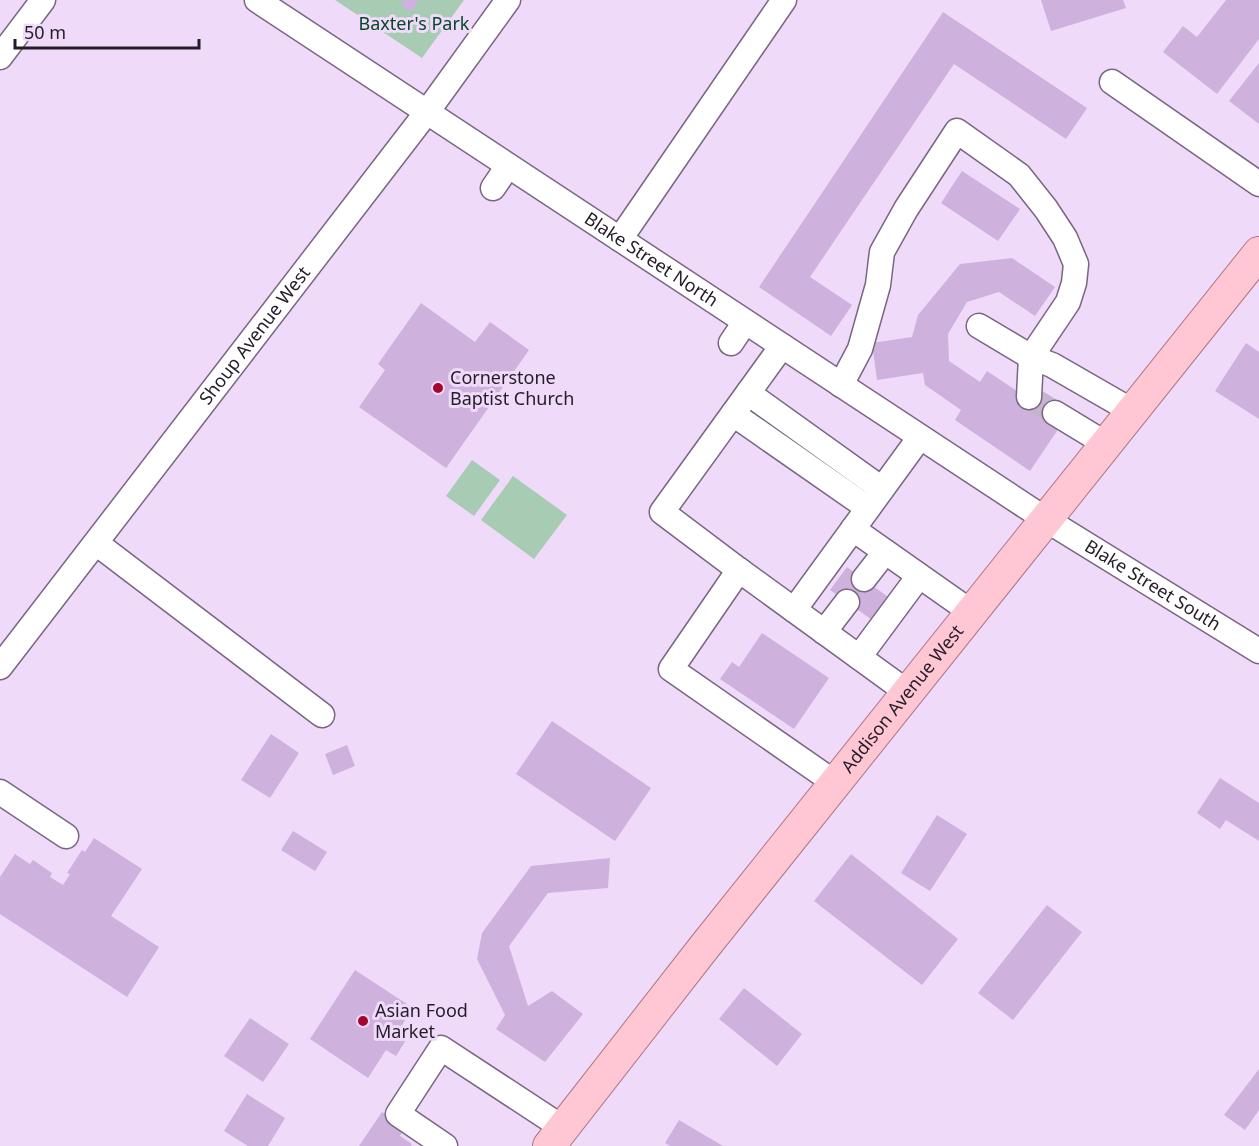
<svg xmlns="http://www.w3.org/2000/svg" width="1259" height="1146" viewBox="0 0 1259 1146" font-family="'Noto Sans',sans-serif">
<rect width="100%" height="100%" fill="#efdaf9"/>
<!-- green -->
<path fill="#a7cbb3" d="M335 0H464L422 58Z
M472 460 500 480 474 516 446 496Z
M513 476 567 515 534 559 481 520Z"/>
<!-- building -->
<path fill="#cfb1de" d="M404 0H419L411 12 401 5Z
M1041 0H1123L1126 8 1051 31Z
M1226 0H1259V39L1217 94 1163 52 1183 26 1197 37Z
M943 12 1087 108 1066 139 954 64 810 277 852 305 831 336 759 287Z
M1259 63V124L1229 101Z
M962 171 1020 209 998 241 941 203Z
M1012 258 1055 287 1035 316 999 292 967 302 948 334 949 361 980 382 987 371 1063 422 1030 471 955 420 961 410 925 385 923 373 877 380 872 343 912 337 918 315 960 264Z
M421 303 475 342 490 322 529 350 446 468 359 407 385 370 378 364Z
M1246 343 1259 352V419L1215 391Z
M847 567 891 599 875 622 830 590Z
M762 633 829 678 794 729 720 679 732 662 739 667Z
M552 721 651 788 615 841 516 774Z
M271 734 299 753 270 798 241 780Z
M347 745 355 766 333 775 325 754Z
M1220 778 1259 803V841L1226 820 1220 829 1197 813Z
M937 815 967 834 930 891 901 873Z
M293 831 327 852 315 871 281 850Z
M94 838 142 869 111 916 159 947 127 997 0 914V877L15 854 30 864 33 860 52 873 50 877 63 885 70 874 67 873 82 850 85 852Z
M851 854 958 939 922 985 814 901Z
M610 858 608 888 548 893 509 946 528 1006 552 991 583 1014 545 1062 496 1029 505 1015 477 959 482 933 531 866Z
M1047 905 1082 932 1013 1020 978 993Z
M355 970 413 1008 397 1033 406 1040 396 1056 386 1050 368 1078 310 1039Z
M744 988 802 1034 777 1066 719 1019Z
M250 1018 289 1044 263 1082 224 1056Z
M1259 1069V1110L1245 1130 1224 1115Z
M247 1094 285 1118 268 1146H248L224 1131Z
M382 1112 405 1127 400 1136 412 1144 411 1146H359Z
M679 1120 723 1146H670L665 1143Z"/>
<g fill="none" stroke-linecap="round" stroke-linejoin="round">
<!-- minor-tunnel -->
<path stroke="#c6b4cf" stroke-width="24" stroke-dasharray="24 12" stroke-linecap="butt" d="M1029 397 1055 413"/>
<defs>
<g id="minor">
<path id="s1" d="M257 0 1045 519 1259 651"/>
<path d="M0 57 43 0"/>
<path d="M1112 82 1259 184"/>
<path d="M493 188 508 166"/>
<path d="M620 239 784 0"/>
<path d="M979 326 1031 357 1052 365 1132 411"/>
<path d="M731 343 745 322"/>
<path d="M841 385 860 349 878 285 882 252 906 209 957 131 1019 175 1046 209 1065 238 1076 264 1074 283 1068 302 1031 357 1029 397"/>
<path d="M748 393 882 489"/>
<path d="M1055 413 1106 444"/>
<path d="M733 414 868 508"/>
<path d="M853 529 971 612"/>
<path d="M96 543 322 715"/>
<path d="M739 570 662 512 782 346"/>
<path d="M864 579 885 552"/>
<path d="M794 610 920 437"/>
<path d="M824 632 847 602"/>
<path d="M859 657 919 576"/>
<path id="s2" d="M0 667 427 112 508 0"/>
<path d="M835 783 671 669 739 570 907 692"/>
<path d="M0 792 66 836"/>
<path d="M445 1146 398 1114 441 1048 563 1128"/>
</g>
<g id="major">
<path id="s3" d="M549 1146 705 946 1259 253"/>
</g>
</defs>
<!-- minor casing -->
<use href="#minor" stroke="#786682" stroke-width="27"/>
<!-- major casing -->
<use href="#major" stroke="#b27384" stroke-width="34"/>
<!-- minor -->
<use href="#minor" stroke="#fff" stroke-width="24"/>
<!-- major -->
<use href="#major" stroke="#ffc7d3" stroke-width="32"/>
</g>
<!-- markers -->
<g fill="#a4062c" stroke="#efdaf9" stroke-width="2">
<circle cx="438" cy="388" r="6"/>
<circle cx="363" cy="1021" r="6"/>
</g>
<g text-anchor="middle" stroke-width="6" stroke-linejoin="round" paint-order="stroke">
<!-- park labels -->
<g font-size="18" fill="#074627" stroke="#efdaf9">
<text x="414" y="30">Baxter's Park</text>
</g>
<!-- street labels -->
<g font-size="18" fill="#241c28" stroke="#efdaf9">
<text dy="6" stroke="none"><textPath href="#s1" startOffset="472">Blake Street North</textPath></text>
<text dy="6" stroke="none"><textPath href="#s2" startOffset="418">Shoup Avenue West</textPath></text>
<text dy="6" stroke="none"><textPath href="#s1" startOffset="1070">Blake Street South</textPath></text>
<text dy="6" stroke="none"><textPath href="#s3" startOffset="570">Addison Avenue West</textPath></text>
</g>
<!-- poi labels -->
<g font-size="18" fill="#241c28" stroke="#efdaf9" text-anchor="start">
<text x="450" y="384">Cornerstone<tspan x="450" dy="21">Baptist Church</tspan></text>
<text x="375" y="1017">Asian Food<tspan x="375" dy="21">Market</tspan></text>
</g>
</g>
<!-- scale -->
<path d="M15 39v9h184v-9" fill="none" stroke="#241c28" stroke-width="3"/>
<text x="24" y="39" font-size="18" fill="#241c28" stroke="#efdaf9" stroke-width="4.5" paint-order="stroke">50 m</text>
</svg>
